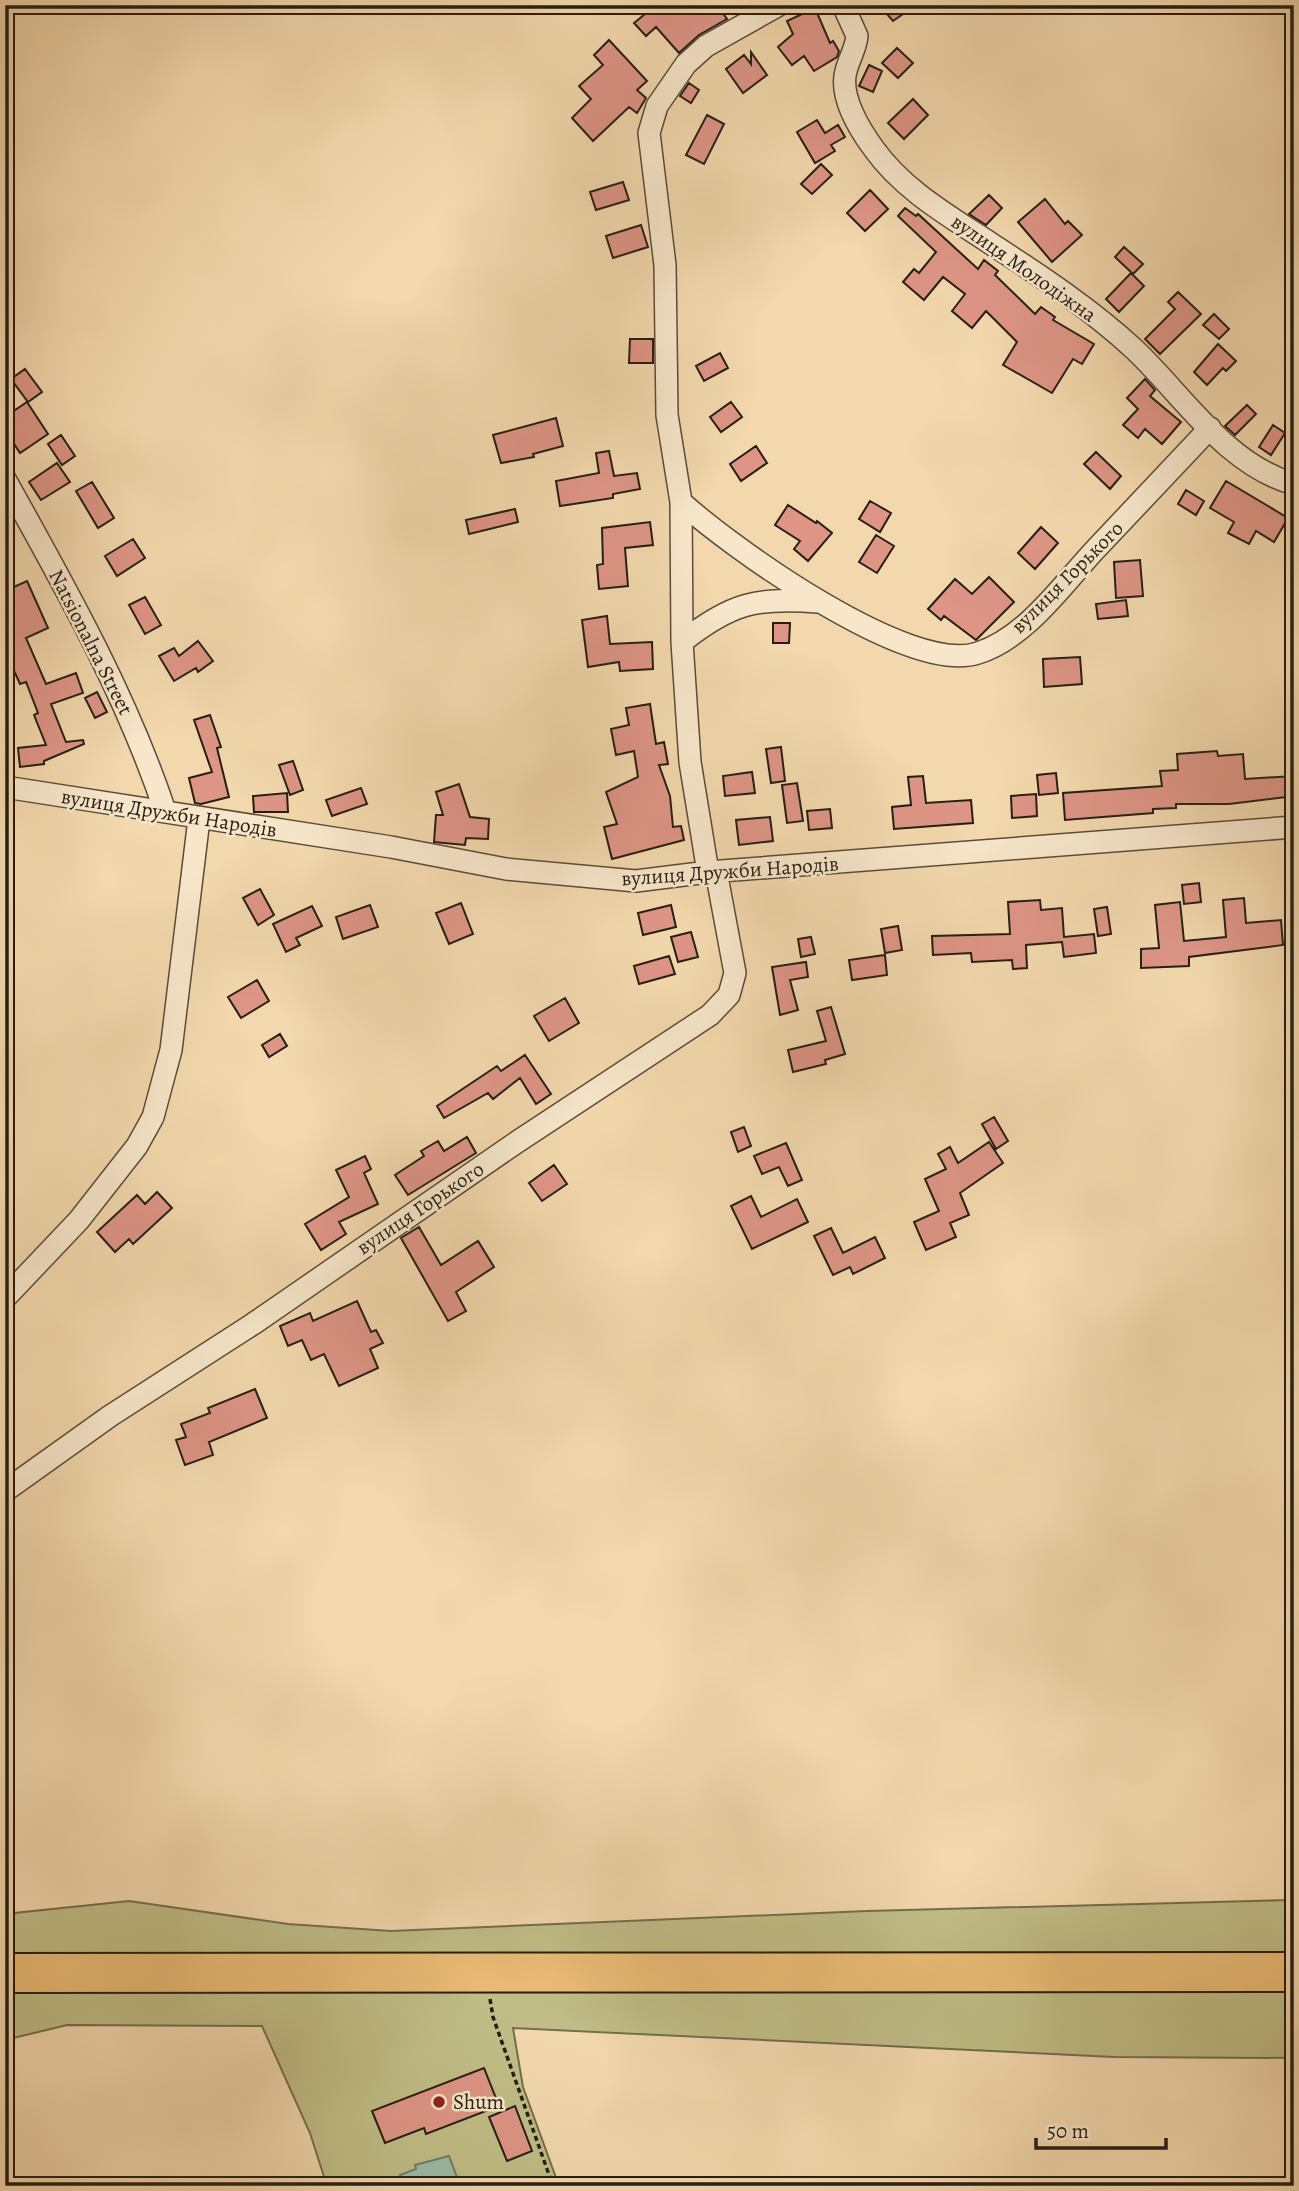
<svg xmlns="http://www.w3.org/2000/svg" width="1299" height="2191" viewBox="0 0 1299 2191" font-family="Alegreya,serif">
<rect width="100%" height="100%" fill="#f3d8ad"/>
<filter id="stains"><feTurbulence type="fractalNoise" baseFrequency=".00286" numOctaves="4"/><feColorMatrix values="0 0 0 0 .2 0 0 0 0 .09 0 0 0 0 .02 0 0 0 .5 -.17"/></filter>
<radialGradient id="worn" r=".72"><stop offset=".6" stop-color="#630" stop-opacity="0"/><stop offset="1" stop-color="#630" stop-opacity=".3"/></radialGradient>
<!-- green -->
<path fill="#c0bd86" stroke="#736e4d" stroke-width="2" d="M1294 1900V2058L1114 2057 513 2028 523 2087 559 2186H327L310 2133 262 2026 67 2025 5 2040V1914L129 1901 288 1924 391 1931 867 1911Z"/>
<!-- water -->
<path fill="#9dbba5" stroke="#6d7c6b" stroke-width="2" d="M449 2156 458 2180 444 2186H395L394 2183 402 2180 400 2175 416 2169 415 2165Z"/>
<!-- building -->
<path fill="#de9586" stroke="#261e14" stroke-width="2" d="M656 5H717L727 19 699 35 679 53 656 27 646 36 634 23Z
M879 5H916L893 21Z
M815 8 830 43 833 41 839 51 837 57 814 71 804 56 792 65 778 47 793 34 787 21Z
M609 40 647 81 637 90 646 98 637 113 629 107 593 141 572 118 591 99 579 86 603 65 594 55Z
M897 48 913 63 898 78 882 63Z
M751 52 767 75 743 93 726 69 744 55 751 64Z
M869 65 882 71 873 92 859 86Z
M689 83 699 90 691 103 680 96Z
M913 99 928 115 904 139 888 123Z
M707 115 724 124 704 164 686 155Z
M817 120 825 133 838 125 845 137 831 145 835 151 815 163 797 132Z
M821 164 832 175 812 194 801 184Z
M623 182 629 200 596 210 590 192Z
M870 190 888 209 865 231 847 213Z
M989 195 1002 208 986 225 969 214Z
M1045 199 1065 224 1068 221 1082 235 1052 262 1018 222Z
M905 208 916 216 918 214 978 269 984 260 998 271 995 275 1035 314 1041 307 1055 317 1053 320 1094 344 1082 364 1073 359 1052 393 1003 365 1017 342 986 311 972 328 952 311 965 294 943 277 924 300 903 282 914 269 919 273 936 252 898 216Z
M641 225 648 247 613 258 606 236Z
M1124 247 1143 264 1133 274 1115 257Z
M1131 273 1144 286 1119 312 1106 299Z
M1178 292 1201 314 1160 354 1145 339 1175 309 1168 302Z
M1214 314 1229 329 1219 339 1203 325Z
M630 339H653V363H629Z
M1218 344 1236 361 1226 371 1223 368 1207 385 1194 372Z
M720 353 728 368 704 381 696 366Z
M25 369 42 392 28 402 11 379Z
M1145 379 1155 390 1150 396 1181 422 1162 444 1145 429 1138 438 1123 425 1138 409 1127 398Z
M27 402 48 434 20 453 5 430V417Z
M731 402 742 417 721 432 710 417Z
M1247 405 1256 414 1235 435 1225 426Z
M556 418 563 446 533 454 534 457 501 463 493 435Z
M1273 425 1285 433 1271 455 1259 447Z
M61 435 75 456 62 465 48 444Z
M756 446 767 463 741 481 730 464Z
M609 451 614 476 637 473 640 489 613 494V498L560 506 556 481 599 473 596 453Z
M1096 452 1121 476 1110 489 1084 464Z
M57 463 70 482 41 500 29 482Z
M1226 481 1288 518 1274 542 1256 531 1249 544 1228 533 1234 522 1210 508Z
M92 482 114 518 98 528 76 491Z
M1186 490 1204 501 1196 515 1178 504Z
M870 501 891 513 880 532 859 519Z
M788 505 816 523 817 521 832 533 808 561 794 549 800 541 775 525Z
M515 509 518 522 469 534 466 520Z
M650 522 653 545 625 548 628 586 599 589 597 565 603 564 602 528Z
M1041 527 1058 543 1035 569 1018 553Z
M876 535 894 546 877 573 859 562Z
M133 539 145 558 117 576 105 556Z
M1140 560 1143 596 1116 598 1114 562Z
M989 577 1014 602 976 640 944 616 941 620 928 609 955 579 972 594Z
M27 581 48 628 26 638 46 684 76 673 83 693 51 704 66 742 83 740 84 744 44 761V764L20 767 18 748 46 745 34 715 38 713 26 682 20 684 5 651V591Z
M145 597 161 625 145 634 129 605Z
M1126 600 1128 616 1098 619 1096 604Z
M607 616 610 644 652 642 653 669 620 671 619 662 588 667 582 620Z
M773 623H790L789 643H773Z
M198 641 213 661 198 672 196 668 174 681 159 656 174 648 179 656Z
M1080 657 1082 684 1044 687 1043 659Z
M97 692 107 712 95 718 85 698Z
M650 704 656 744 664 742 668 764 659 765 670 796 673 827 681 826 684 840 612 859 604 827 617 824 606 792 638 777 634 751 616 755 611 729 629 725 626 708Z
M210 715 221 747 217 748 229 797 201 804 195 803 189 778 212 772 194 720Z
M781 747 785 781 771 783 766 749Z
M1217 751 1218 756 1243 754 1245 779 1294 776V796L1229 804H1176V808L1153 809V813L1065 820 1063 793 1162 786 1160 771 1178 770 1177 754Z
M293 761 303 790 290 795 279 765Z
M752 772 755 793 725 796 723 776Z
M1056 773 1058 793 1039 795 1037 775Z
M923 776 926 803 971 800 973 823 894 829 892 807 911 805 908 777Z
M797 783 803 821 787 823 782 785Z
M459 784 470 817 489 819 488 839 466 838 465 845 434 842 436 815H443L436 792Z
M361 788 367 804 332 816 326 800Z
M287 793 288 812H254L253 796Z
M1036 794 1037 816 1012 818 1011 796Z
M830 809 832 828 809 830 807 811Z
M770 817 773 841 739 845 736 820Z
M1199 883 1201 902 1184 904 1182 885Z
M260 889 274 915 258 925 243 898Z
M1244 898 1246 923 1281 920 1283 945 1189 957V966L1141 968V949L1159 948 1155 905 1180 902 1184 941 1226 937 1223 900Z
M1040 900 1041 910 1062 908 1064 937 1094 934 1096 953 1064 957 1062 942 1026 945 1027 968 1013 969 1012 960 972 962 971 953 933 955 932 936 1010 934 1008 902Z
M461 903 473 934 449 944 436 913Z
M370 905 378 927 343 939 336 917Z
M671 905 676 927 643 935 638 913Z
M312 906 322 926 296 938 300 945 286 952 273 924Z
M1107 907 1111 934 1098 936 1094 909Z
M898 926 902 950 885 953 881 929Z
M691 932 698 957 678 962 671 937Z
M811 937 815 954 801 957 798 939Z
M885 955 887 975 852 980 849 960Z
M669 956 675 974 639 984 634 966Z
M806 962 808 977 790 980 798 1010 780 1015 772 967Z
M257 980 269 1001 241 1018 228 997Z
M565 998 579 1023 549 1041 534 1016Z
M831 1007 845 1054 825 1060 826 1064 793 1072 788 1050 826 1041 817 1011Z
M280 1034 287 1046 269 1057 262 1045Z
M525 1055 551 1094 536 1104 520 1078 493 1099 488 1093 444 1118 437 1106 497 1066 501 1071Z
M994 1117 1008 1141 996 1149 982 1124Z
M744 1127 751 1146 738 1152 731 1132Z
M467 1137 476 1153 408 1195 395 1175 424 1156 421 1151 438 1141 444 1151Z
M989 1142 1003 1163 960 1193 969 1215 950 1223 956 1237 926 1250 914 1222 939 1211 925 1179 946 1169 938 1154 950 1147 958 1163Z
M786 1143 802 1180 788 1186 779 1167 762 1174 754 1156Z
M365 1156 371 1169 364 1173 378 1204 339 1222 346 1234 321 1250 305 1224 349 1197 336 1170Z
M554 1165 567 1184 542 1201 529 1183Z
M157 1192 172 1208 133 1244 129 1239 115 1252 97 1232 137 1195 145 1204Z
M751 1196 761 1217 797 1199 808 1222 752 1249 731 1206Z
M419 1227 441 1265 478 1241 494 1267 456 1292 466 1311 448 1321 401 1238Z
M831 1228 843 1253 875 1237 885 1258 853 1274 850 1267 833 1275 814 1236Z
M357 1301 371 1332 376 1330 383 1343 370 1349 378 1368 339 1386 324 1354 311 1360 302 1340 288 1346 280 1326 310 1313 313 1321Z
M255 1389 267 1418 209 1442 213 1455 185 1465 176 1440 186 1437 181 1424 210 1413 208 1408Z
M484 2068 499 2106 426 2134 424 2128 385 2143 372 2111Z
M515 2106 532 2151 507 2161 489 2117Z"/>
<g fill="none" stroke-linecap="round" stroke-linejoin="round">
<defs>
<path id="street" d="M843 5 857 36C856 48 849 59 846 71 839 96 860 130 874 149 904 191 951 217 993 245 1041 276 1092 310 1134 349 1183 395 1226 465 1294 484
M5 479C65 587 126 694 165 811
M681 502C732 548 910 676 978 653 1025 638 1061 587 1093 552 1132 511 1171 469 1210 428
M682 642C731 603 757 597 818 602
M5 787 391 847 506 869 636 881 708 872 1294 827
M708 872 690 762 682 642 681 502 667 415 665 265 649 133 657 106 686 64 706 46 779 5
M5 1298 79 1220 137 1146 153 1117 171 1050 199 819
M5 1491 110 1416 253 1324 517 1142 710 1015 729 995 735 973 716 871"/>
<path id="highway" d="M5 1973 1294 1972"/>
</defs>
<!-- street casing -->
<use href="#street" stroke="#594c3a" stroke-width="24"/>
<!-- highway casing -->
<use href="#highway" stroke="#261e14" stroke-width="42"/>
<!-- path -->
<path stroke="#261e14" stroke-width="3.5" stroke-dasharray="5 3.5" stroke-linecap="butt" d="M490 1999 493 2017 553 2186"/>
<!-- street -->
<use href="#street" stroke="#f7e6ca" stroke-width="21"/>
<!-- highway -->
<use href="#highway" stroke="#eabc76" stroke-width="38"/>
</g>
<!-- markers -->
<circle fill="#8f2418" stroke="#f7e6ca" stroke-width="2.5" cx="439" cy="2102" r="7"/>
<g text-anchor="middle" stroke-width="5" stroke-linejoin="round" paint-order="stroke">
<!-- street labels -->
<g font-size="21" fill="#261e14" stroke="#f7e6ca">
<text transform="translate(1024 268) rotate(35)" y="7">вулиця Молодіжна</text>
<text transform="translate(1067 577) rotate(-45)" y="7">вулиця Горького</text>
<text transform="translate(91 642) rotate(63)" y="7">Natsionalna Street</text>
<text transform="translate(169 813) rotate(9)" y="7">вулиця Дружби Народів</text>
<text transform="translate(730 871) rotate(-4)" y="7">вулиця Дружби Народів</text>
<text transform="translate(420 1208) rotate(-34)" y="7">вулиця Горького</text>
</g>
<!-- poi labels -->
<g font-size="21" fill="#261e14" stroke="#f7e6ca" text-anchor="start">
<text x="453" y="2109">Shum</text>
</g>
</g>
<!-- margin -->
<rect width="1299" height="2191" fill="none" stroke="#f3d8ad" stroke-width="28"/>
<rect x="7" y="7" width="1285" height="2177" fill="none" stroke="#261e14" stroke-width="3.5"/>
<rect x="14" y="14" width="1271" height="2163" fill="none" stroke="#261e14" stroke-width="2"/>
<!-- scale -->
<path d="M1036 2138v10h130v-10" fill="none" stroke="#261e14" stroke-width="3.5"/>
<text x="1047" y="2138" font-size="21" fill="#261e14" stroke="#f7e6ca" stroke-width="5" paint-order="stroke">50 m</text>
<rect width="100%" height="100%" filter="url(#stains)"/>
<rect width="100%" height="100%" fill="url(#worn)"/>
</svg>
